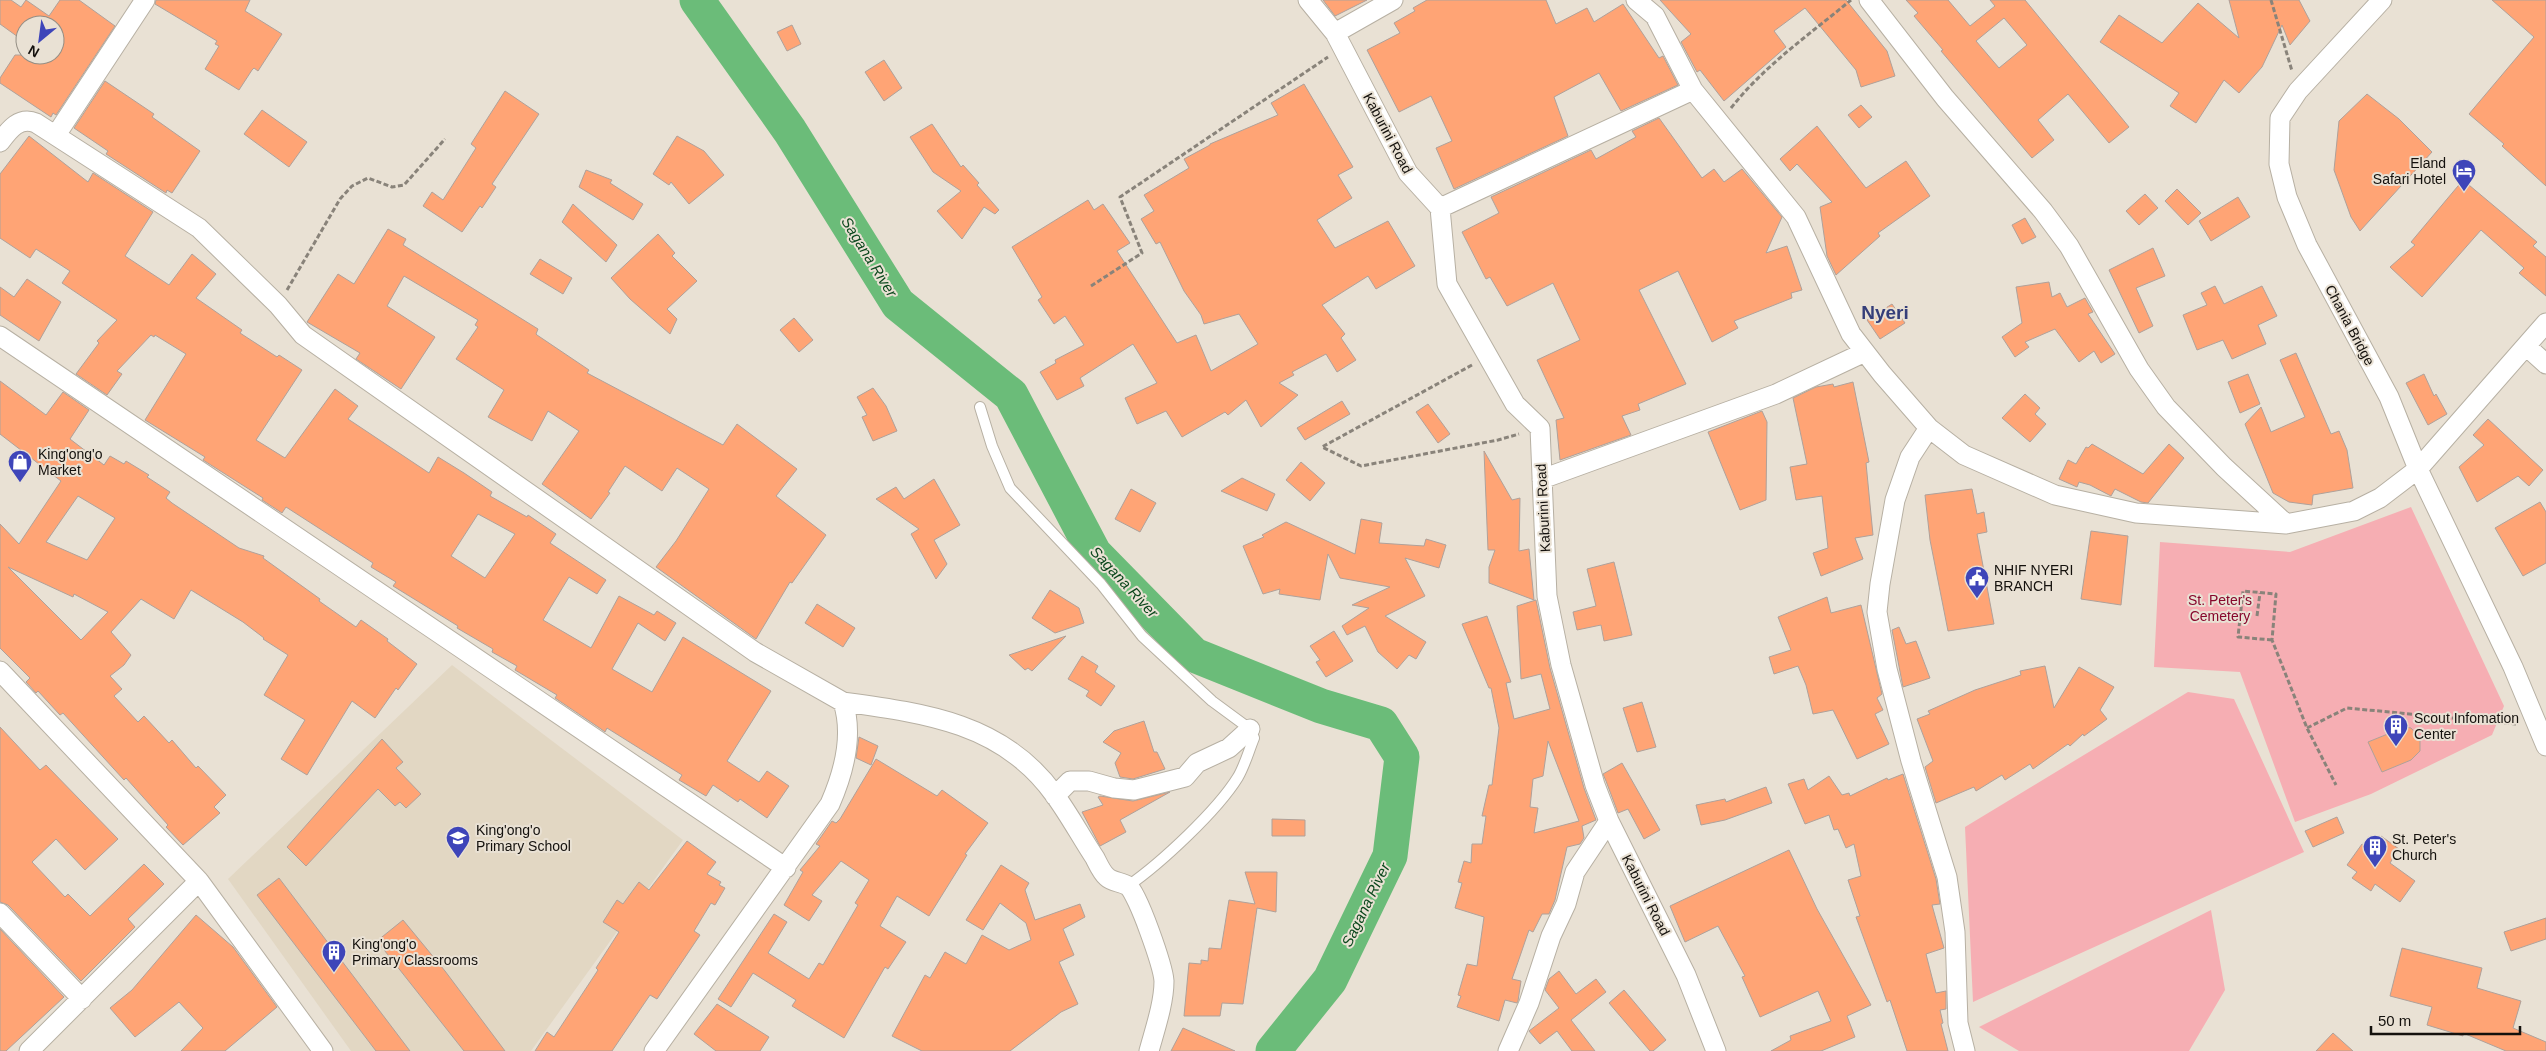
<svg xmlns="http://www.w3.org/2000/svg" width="2546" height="1051" viewBox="0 0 2546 1051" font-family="Helvetica,sans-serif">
<rect width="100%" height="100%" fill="#e9e1d4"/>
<!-- built -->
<path fill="#e2d7c3" d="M452 665 683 840 531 1051H351L228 879Z"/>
<!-- green -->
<path fill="#f6aeb3" d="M2411 507 2504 706 2492 735 2371 794 2295 822 2240 672 2154 667 2160 542 2290 552Z
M2188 692 2234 699 2304 852 1973 1002 1965 827Z
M2211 910 2225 990 2189 1051H2019L1979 1027Z"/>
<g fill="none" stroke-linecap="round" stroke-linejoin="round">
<!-- river -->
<path stroke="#6bbc79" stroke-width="35" d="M697 0 790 131 898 304 1011 395 1094 553 1194 655 1321 706 1381 724 1402 757 1390 856 1330 980 1273 1051"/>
</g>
<!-- building -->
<path fill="#ffa475" stroke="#afa19a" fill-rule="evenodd" d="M0 0H11L21 7 26 0 49 16 60 0H79L115 26 56 115 53 113 51 117 0 83V78L15 55H55V25H25V42L0 24Z
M156 0H250L245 11 282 34 258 71 254 68 252 70 239 90 205 69 219 46 215 44 217 41 155 4Z
M1323 0H1367L1335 16Z
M1427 0H1546L1556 24 1587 8 1594 22 1623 4 1659 58 1663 56 1678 85 1621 111 1599 73 1554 97 1568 136 1454 189 1436 148 1452 141 1431 96 1399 112 1367 50 1400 33 1394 23 1415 11 1413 8Z
M1660 0H1846L1887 51 1895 76 1861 87 1856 70 1805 8 1774 31 1786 47 1724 101 1700 70 1697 72 1681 42 1691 34Z
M1906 0H1948L1970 26 1995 6 1990 0H2025L2129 127 2109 143 2068 94 2038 120 2054 140 2032 158 1941 51 1943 50 1914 16 1918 13ZM2004 18 2027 45 1999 68 1976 41Z
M2229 0H2299L2310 21 2290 45 2282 25 2262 67 2239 93 2224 80 2196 123 2170 106 2179 93 2100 42 2119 15 2162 43 2198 3 2239 38Z
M2492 0H2546V186L2502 146 2504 144 2469 114 2534 37Z
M792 25 801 44 787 51 777 32Z
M884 60 902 88 884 101 865 72Z
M105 81 154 114 152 117 200 151 172 193 167 190 166 193 106 154 108 151 74 128Z
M1304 84 1353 167 1338 175 1352 198 1317 220 1335 248 1388 221 1415 266 1376 289 1368 276 1322 305 1345 334 1341 338 1356 360 1337 372 1326 354 1292 372 1294 375 1279 383 1298 395 1261 427 1246 400 1228 415 1225 412 1182 437 1166 411 1137 424 1125 398 1157 383 1133 344 1080 378 1084 386 1057 400 1040 372 1056 363 1055 360 1084 345 1065 316 1054 324 1038 300 1042 297 1012 247 1088 200 1094 210 1103 204 1130 243 1117 251 1177 343 1196 335 1211 371 1258 344 1239 314 1204 324 1201 315 1184 291 1160 242 1156 244 1141 219 1154 211 1144 195 1189 168 1184 159 1210 145V144L1278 115 1271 103Z
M505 91 539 114 492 184 496 187 482 208 480 206 462 232 423 206 432 192 443 200 476 148 471 144Z
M2367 94 2399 119 2432 152 2360 231 2351 217 2334 170 2339 121Z
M1861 105 1872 117 1859 128 1848 115Z
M262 110 307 142 289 167 244 134Z
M1659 118 1702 178 1714 169 1724 182 1742 169 1782 217 1766 253 1787 246 1802 290 1791 293 1792 298 1734 321 1738 328 1712 342 1678 271 1639 290 1686 384 1638 404 1640 410 1622 416 1631 435 1560 460 1556 420 1564 418 1537 360 1580 340 1553 283 1507 306 1490 277 1486 279 1462 232 1499 213 1491 197 1591 150 1596 159 1636 137 1632 131Z
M932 124 961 167 963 165 979 183 977 185 999 210 995 214 984 207 962 239 937 211 961 191 933 172 910 137Z
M1817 126 1866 188 1906 161 1930 196 1878 233 1880 236 1836 275 1827 256 1820 207 1832 202 1797 164 1790 171 1780 159Z
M29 136 88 182 93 173 153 212 125 256 169 285 192 254 216 274 196 298 242 330 240 333 277 357 279 355 302 370 256 440 285 458 335 389 358 406 348 419 429 473 438 457 464 473 492 492 490 496 527 517 528 515 556 534 550 543 606 580 597 594 569 577 543 620 591 648 619 596 654 615 657 611 676 623 665 641 638 623 612 669 652 692 683 637 771 691 727 761 759 782 767 771 789 786 767 818 740 799 738 802 713 785 706 796 679 780 682 775 607 728 605 732 601 729 555 698 557 695 515 670 517 666 492 652 493 649 457 628 458 626 393 586 396 582 371 567 373 563 286 507 282 513 262 500 263 498 203 460 205 457 145 420 186 354 155 335 154 337 151 335 117 371 122 374 107 395 76 374 99 343 97 341 117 320 62 283 70 271 36 249 30 258 0 238V174ZM478 514 515 534 485 578 451 556Z
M677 136 704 151 724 175 689 204 671 182 669 185 653 174Z
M586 170 612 180 610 183 643 204 633 220 579 187Z
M2463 180 2537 242 2533 246 2546 257V296L2519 273 2524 268 2481 230 2422 297 2390 267 2415 245 2411 242Z
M2177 189 2201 213 2188 225 2165 201Z
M2145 194 2158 208 2139 225 2126 211Z
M2238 197 2250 217 2211 241 2199 221Z
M573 204 617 245 606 262 562 222Z
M2025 218 2036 237 2022 244 2012 225Z
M388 229 406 239 403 245 538 329 536 334 537 335 589 370 587 373 723 445 737 424 797 469 776 496 826 535 792 583 790 582 756 639 656 567 676 541 709 489 677 468 662 491 625 466 608 492 610 493 591 519 542 484 579 431 548 411 532 441 488 417 504 390 456 359 478 327 475 325 478 320 404 276 387 306 435 337 401 389 356 359 360 353 307 322 338 274 354 284Z
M658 234 675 253 672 256 697 281 667 309 677 319 670 334 630 299 611 278Z
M2153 248 2165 276 2136 288 2153 326 2139 333 2109 270Z
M540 259 572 278 563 294 530 274Z
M27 279 61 302 39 341 0 315V287L14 297Z
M2049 282 2052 297 2060 293 2067 307 2085 298 2093 312 2088 314 2115 354 2101 363 2094 351 2079 362 2055 329 2025 342 2029 347 2015 357 2002 337 2022 323 2016 287Z
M2215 286 2224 304 2262 286 2277 316 2258 325 2266 344 2232 359 2223 340 2197 350 2183 315 2207 305 2201 293Z
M1892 304 1905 323 1880 339 1867 320Z
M794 318 813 340 799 352 780 330Z
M2296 353 2331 434 2339 431 2347 450 2353 488 2313 495 2312 505 2289 502 2273 493 2245 424 2261 407 2271 432 2305 417 2280 360Z
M2248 374 2260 404 2240 413 2228 382Z
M2424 374 2434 396 2436 394 2447 414 2428 425 2406 383Z
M0 381 46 415 63 392 89 410 70 439 104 465 110 456 124 464 126 461 149 475 147 477 170 492 166 498 172 503 239 548 264 556 263 558 320 599 319 601 356 627 361 620 388 639 387 641 417 664 398 690 396 688 375 718 352 701 307 775 281 759 305 720 264 695 288 655 263 639 264 638 243 622 191 590 174 619 141 599 111 632 131 655 124 665 110 676 122 689 114 696 138 722 144 716 169 743 172 740 196 768 198 766 226 795 214 807 220 813 183 845 166 827 168 825 126 778 124 780 63 713 60 715 38 691 36 693 26 682 30 678 0 648V524L19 544 61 481 0 434ZM78 496 115 518 87 560 46 542ZM8 567 73 597 74 594 108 612 81 640Z
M1853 382 1869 462 1866 463 1873 535 1855 538 1863 559 1821 576 1813 553 1828 548 1822 496 1796 500 1790 467 1807 464 1793 398 1816 387 1833 384 1834 387Z
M873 388 886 406 897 431 873 441 862 417 867 415 857 397Z
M2025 394 2040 408 2035 414 2046 424 2030 442 2002 418Z
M1342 401 1350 414 1305 440 1297 428Z
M1428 404 1450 434 1438 443 1416 412Z
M1762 411 1767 422 1766 500 1740 510 1708 432Z
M2488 419 2543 470 2529 486 2518 476 2477 502 2459 467 2484 445 2473 435Z
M2092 444 2143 474 2169 444 2184 458 2148 503 2141 502 2115 489 2111 496 2090 485 2079 482 2077 487 2059 479 2068 460 2076 464 2086 447 2088 448Z
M1484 451 1512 500 1520 498 1519 551 1529 549 1534 600 1489 583V567L1495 550H1488Z
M1301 462 1325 483 1310 501 1286 480Z
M1242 478 1275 494 1267 511 1221 491Z
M934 479 960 525 934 540 947 564 936 579 911 534 919 529 876 499 896 487 904 499Z
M1131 489 1156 503 1140 532 1115 519Z
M1972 489 1977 514 1984 512 1987 532 1977 534 1994 624 1948 631 1930 540 1925 495Z
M2540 502 2546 512V563L2523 576 2495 528Z
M1361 519 1382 523 1379 543 1424 546 1426 539 1446 545 1439 568 1405 558 1425 596 1385 616 1426 642 1416 659 1409 655 1397 669 1378 652 1365 626 1347 635 1342 626 1369 608 1352 605 1390 587 1340 578 1328 554 1320 600 1279 594 1280 589 1263 594 1243 546 1264 537 1262 535 1286 522 1355 554Z
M2091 531 2128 536 2121 605 2081 599Z
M1614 562 1632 635 1604 641 1601 625 1577 630 1573 612 1596 606 1587 569Z
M1050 590 1079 608 1084 623 1055 633 1032 618Z
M1827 597 1831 613 1861 605 1882 694 1877 698 1883 710 1875 714 1889 744 1857 759 1833 710 1813 714 1806 685 1798 666 1774 674 1769 657 1791 650 1778 617Z
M1536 600 1550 668 1584 788 1596 820 1582 826 1584 838 1580 844 1567 847 1555 900 1549 914H1542L1533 932 1529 930 1518 962 1512 979 1521 981 1518 1001 1517 1003 1505 1000 1499 1021 1457 1007 1461 996 1458 995 1467 964 1477 966 1484 917 1455 908 1462 883 1458 882 1464 861 1471 863 1472 844H1482L1486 816H1482L1489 785H1492L1499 728 1491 688H1489L1462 624 1487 616 1511 682 1506 683 1514 719 1550 709 1541 674 1521 679 1517 606ZM1548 741 1579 821 1534 833 1538 808 1530 807 1533 779 1543 776Z
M817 604 855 628 843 647 805 623Z
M1899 627 1906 644 1916 641 1930 678 1903 687 1892 630Z
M1334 631 1353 661 1326 677 1316 662 1320 660 1310 646Z
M1066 636 1032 671 1028 668 1025 670 1009 655Z
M1082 656 1098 666 1095 672 1115 686 1101 706 1086 696 1089 691 1068 679Z
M2045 666 2054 708 2079 667 2114 687 2100 710 2107 719 2084 736 2083 734 2070 746 2068 744 2033 769 2030 764 2005 780 2002 775 1976 791 1974 787 1936 803 1925 767 1933 761 1917 719 1930 714 1928 711 1975 690 2021 675 2020 671Z
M1642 702 1656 747 1637 752 1623 708Z
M1144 721 1154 752H1157L1165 769 1133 779 1120 777 1115 763 1121 753 1103 742 1114 731Z
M0 727 40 770 46 765 118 839 85 870 56 839 32 862 65 897 68 894 90 916 144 864 164 884 128 919 135 927 81 981 8 905 0 902Z
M2405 727 2411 728 2420 738V751L2411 760 2382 772 2368 742Z
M859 737 878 746 871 765 856 758Z
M382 739 403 762 396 768 421 794 406 808 400 802 395 806 378 789 306 866 287 847Z
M876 759 937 796 942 790 988 823 965 854 967 855 929 916 897 896 880 926 906 942 888 969 885 967 844 1038 792 1006 796 1000 753 973 731 1007 718 999 774 914 787 922 768 953 809 979 819 963 823 965 858 905 855 903 869 880 841 861 812 895 822 901 809 921 784 905 803 872 800 870 820 846 816 844 832 821 836 823 840 819Z
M1622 763 1660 830 1644 839 1628 809 1618 813 1606 781 1603 774Z
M1903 774 1936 879 1940 904 1932 905 1944 948 1926 954 1936 993 1946 991V1009L1940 1010 1943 1023 1941 1024 1948 1051H1907L1890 1000 1887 1002 1856 917 1860 916 1848 880 1861 876 1854 844 1846 848 1838 829 1834 830 1829 815 1805 824 1788 784 1804 779 1808 790 1829 776 1842 795 1849 793 1850 796 1887 778 1888 780Z
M1766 787 1772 803 1725 820 1701 825 1696 805 1725 799 1726 802Z
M1170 792 1120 820 1126 832 1100 846 1082 812 1103 805 1098 797 1100 796 1133 801Z
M2337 817 2344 833 2313 847 2305 831Z
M1272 819 1305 820V836H1272Z
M2381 836 2399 849 2390 863 2415 881 2400 902 2375 884 2371 891 2352 878 2357 872 2347 865 2362 844 2372 850Z
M687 841 716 862 707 874 721 882 719 885 725 888 715 905 711 903 694 931 700 935 657 999 650 995 612 1051H535L547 1032 554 1037 598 970 596 968 619 932 603 922 617 900 623 904 639 882 649 890Z
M1789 850 1817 909 1871 1005 1847 1016 1855 1037 1821 1051H1771L1791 1040 1790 1036 1831 1021 1818 991 1760 1017 1742 977 1745 976 1718 926 1685 942 1670 906Z
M1001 865 1029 883 1025 890 1035 920 1080 904 1085 917 1063 929 1074 955 1059 962 1078 1004 1061 1012 1010 1051H922L892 1036 925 975 930 978 945 952 966 964 982 935 1009 950 1031 940 1026 923 1000 903 983 930 966 920Z
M1245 872H1277L1276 912 1257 908 1243 1004 1222 1003 1220 1016H1184L1189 963 1201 964V960L1208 961 1209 948 1221 949 1229 900 1255 904Z
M279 878 410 1051H376L257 895Z
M196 915 233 947 277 1007 225 1051H181L203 1028 179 1002 135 1037 110 1008 132 990Z
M2546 918V939L2511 951 2504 932Z
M403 920 445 971 505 1051H464L377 941Z
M0 929 64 997 6 1051H0Z
M2402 948 2482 968 2477 988 2521 1001 2513 1028 2546 1042V1051H2506L2463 1033V1036L2427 1025 2432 1007 2390 996Z
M1559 971 1576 994 1596 979 1606 992 1571 1020 1595 1051H1572L1557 1031 1540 1044 1529 1031 1559 1008 1545 990 1549 979Z
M1624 990 1666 1040 1653 1051H1650L1609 1003Z
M717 1004 769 1037 760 1051H716L694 1034Z
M1183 1028 1235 1051H1171Z
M2333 1033 2353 1051H2316Z"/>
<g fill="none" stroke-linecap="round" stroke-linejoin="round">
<defs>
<path id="service" d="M980 407 992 446 1010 488 1101 584 1142 636 1212 701 1250 729 1254 738C1249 750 1245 765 1238 777 1217 811 1161 863 1128 886"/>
<path id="minor" d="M1308 0 1335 33 1408 173 1440 208 1447 284 1515 404 1540 428 1547 596 1561 665 1595 785 1609 821 1686 975 1716 1051
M1636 0 1655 16 1693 90 1796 217 1851 334 1882 374 1929 428 1964 455 2055 495 2136 513 2286 524 2354 511 2380 498 2418 469 2546 323
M1869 0 1945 98 2043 211 2069 246 2139 369 2166 407 2224 467 2286 524
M2382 0 2298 91 2280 118 2279 164 2287 197 2307 245 2389 397 2418 469 2513 667 2546 746
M1335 33 1393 0
M56 135 145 0
M0 142C9 130 19 116 36 123L199 228 278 305 303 335 755 652 843 702C854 736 844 772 830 804L654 1051
M1440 208 1693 90
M0 336 786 868
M2526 346 2546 364
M1929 428 1910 457 1895 500 1880 584 1877 612 1887 669 1911 761 1947 877 1955 932 1958 1023 1965 1051
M1542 479 1776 394 1865 352
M0 671 199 881 29 1051
M843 702C924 713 1003 723 1054 794 1069 814 1081 837 1095 858 1098 864 1102 873 1107 877 1112 882 1122 882 1128 886 1138 894 1163 966 1164 981 1164 1003 1155 1029 1149 1051
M1055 796 1070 781H1089L1114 788 1134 790 1185 777 1197 763 1229 748 1250 729
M199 881 323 1051
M0 913 82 999
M1508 1051 1529 1003 1551 936 1566 904 1575 872 1609 821"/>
</defs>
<!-- service casing -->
<use href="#service" stroke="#b7b0a3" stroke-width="12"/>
<!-- minor casing -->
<use href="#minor" stroke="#b7b0a3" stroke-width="21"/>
<!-- path -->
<path stroke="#89837a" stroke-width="3" stroke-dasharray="5 2.5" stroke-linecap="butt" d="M2271 0 2292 71
M1731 108C1764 66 1810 34 1851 0
M1091 286 1142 253 1120 197 1328 57
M287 290 340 199 352 186 368 178 392 187 404 185 445 139
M1472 365 1322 447 1361 466 1498 440 1519 434
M2257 616 2260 593
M2272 640 2238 637 2243 591 2276 594 2272 640 2307 728 2336 785
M2307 728 2347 708 2516 724"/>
<!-- service -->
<use href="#service" stroke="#fff" stroke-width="10"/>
<!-- minor -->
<use href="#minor" stroke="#fff" stroke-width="19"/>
</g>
<!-- icons -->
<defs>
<symbol id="hotel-pin" viewBox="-11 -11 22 30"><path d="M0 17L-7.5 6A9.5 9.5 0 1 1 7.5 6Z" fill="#3e45b9" stroke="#e9e1d4"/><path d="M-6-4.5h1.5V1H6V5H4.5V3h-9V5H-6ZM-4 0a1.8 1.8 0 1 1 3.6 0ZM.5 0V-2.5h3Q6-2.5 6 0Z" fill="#fff"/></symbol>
<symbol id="shop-pin" viewBox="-11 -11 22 30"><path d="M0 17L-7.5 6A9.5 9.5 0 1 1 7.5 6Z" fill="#3e45b9" stroke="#e9e1d4"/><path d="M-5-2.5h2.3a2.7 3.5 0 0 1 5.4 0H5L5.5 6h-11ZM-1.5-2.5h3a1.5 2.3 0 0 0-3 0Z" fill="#fff"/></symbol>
<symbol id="civic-pin" viewBox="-11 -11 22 30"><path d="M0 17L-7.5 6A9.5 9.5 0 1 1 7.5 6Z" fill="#3e45b9" stroke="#e9e1d4"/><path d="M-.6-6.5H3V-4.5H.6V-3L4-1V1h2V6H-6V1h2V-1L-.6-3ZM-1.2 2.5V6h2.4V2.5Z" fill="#fff"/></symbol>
<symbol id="building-pin" viewBox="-11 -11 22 30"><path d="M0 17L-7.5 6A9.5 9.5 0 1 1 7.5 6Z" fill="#3e45b9" stroke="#e9e1d4"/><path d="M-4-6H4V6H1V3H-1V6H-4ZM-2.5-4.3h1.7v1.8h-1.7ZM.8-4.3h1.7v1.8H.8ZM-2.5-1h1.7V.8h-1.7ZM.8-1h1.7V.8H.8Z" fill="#fff"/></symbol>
<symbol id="school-pin" viewBox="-11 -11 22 30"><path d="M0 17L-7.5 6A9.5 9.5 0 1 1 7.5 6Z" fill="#3e45b9" stroke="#e9e1d4"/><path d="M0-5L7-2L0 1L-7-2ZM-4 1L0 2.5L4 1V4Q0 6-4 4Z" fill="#fff"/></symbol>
</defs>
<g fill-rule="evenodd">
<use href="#hotel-pin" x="2450" y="157" width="28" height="38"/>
<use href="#shop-pin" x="6" y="448" width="28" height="38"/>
<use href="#civic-pin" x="1963" y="564" width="28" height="38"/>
<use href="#building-pin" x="2382" y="712" width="28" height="38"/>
<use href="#school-pin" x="444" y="824" width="28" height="38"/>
<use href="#building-pin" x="2361" y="833" width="28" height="38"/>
<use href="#building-pin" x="320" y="938" width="28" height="38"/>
</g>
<g text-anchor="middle" stroke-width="4" stroke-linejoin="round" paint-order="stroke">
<!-- street labels -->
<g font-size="14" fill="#14110d" stroke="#e9e1d4">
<text transform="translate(1388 133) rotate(62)" y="5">Kaburini Road</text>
<text transform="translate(2350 325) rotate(62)" y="5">Chania Bridge</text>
<text transform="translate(1543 508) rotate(-93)" y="5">Kaburini Road</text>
<text transform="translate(1646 895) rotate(63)" y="5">Kaburini Road</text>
</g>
<!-- poi labels -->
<g font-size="14" fill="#14110d" stroke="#e9e1d4" text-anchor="start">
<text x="2446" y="168" text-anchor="end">Eland<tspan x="2446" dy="16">Safari Hotel</tspan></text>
<text x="38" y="459">King'ong'o<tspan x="38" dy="16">Market</tspan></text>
<text x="1994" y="575">NHIF NYERI<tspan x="1994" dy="16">BRANCH</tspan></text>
<text x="2414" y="723">Scout Infomation<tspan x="2414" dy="16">Center</tspan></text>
<text x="476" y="835">King'ong'o<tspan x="476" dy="16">Primary School</tspan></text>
<text x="2392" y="844">St. Peter's<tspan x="2392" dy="16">Church</tspan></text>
<text x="352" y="949">King'ong'o<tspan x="352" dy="16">Primary Classrooms</tspan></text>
</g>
<!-- park labels -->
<g font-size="14" fill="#87072c" stroke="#e9e1d4">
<text x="2220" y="605">St. Peter's<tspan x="2220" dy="16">Cemetery</tspan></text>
</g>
<!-- water labels -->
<g font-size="15" font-style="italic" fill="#0a471c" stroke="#e9e1d4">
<text transform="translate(869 257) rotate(58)" y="5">Sagana River</text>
<text transform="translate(1124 582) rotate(47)" y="5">Sagana River</text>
<text transform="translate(1366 905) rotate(-64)" y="5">Sagana River</text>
</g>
<!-- district labels -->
<g font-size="19" font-weight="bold" fill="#353e79" stroke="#e9e1d4">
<text x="1885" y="319">Nyeri</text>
</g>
</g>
<!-- north arrow -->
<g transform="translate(40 40) rotate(209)"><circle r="24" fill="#e9e1d4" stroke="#948e84"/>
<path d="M0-4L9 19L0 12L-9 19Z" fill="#3e45b9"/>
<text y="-8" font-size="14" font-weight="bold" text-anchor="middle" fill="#14110d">N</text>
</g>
<!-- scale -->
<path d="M2371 1026v8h149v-8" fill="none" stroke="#14110d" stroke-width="2.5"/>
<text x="2378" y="1026" font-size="15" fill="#14110d" stroke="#e9e1d4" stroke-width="4" paint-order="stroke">50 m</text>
</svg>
